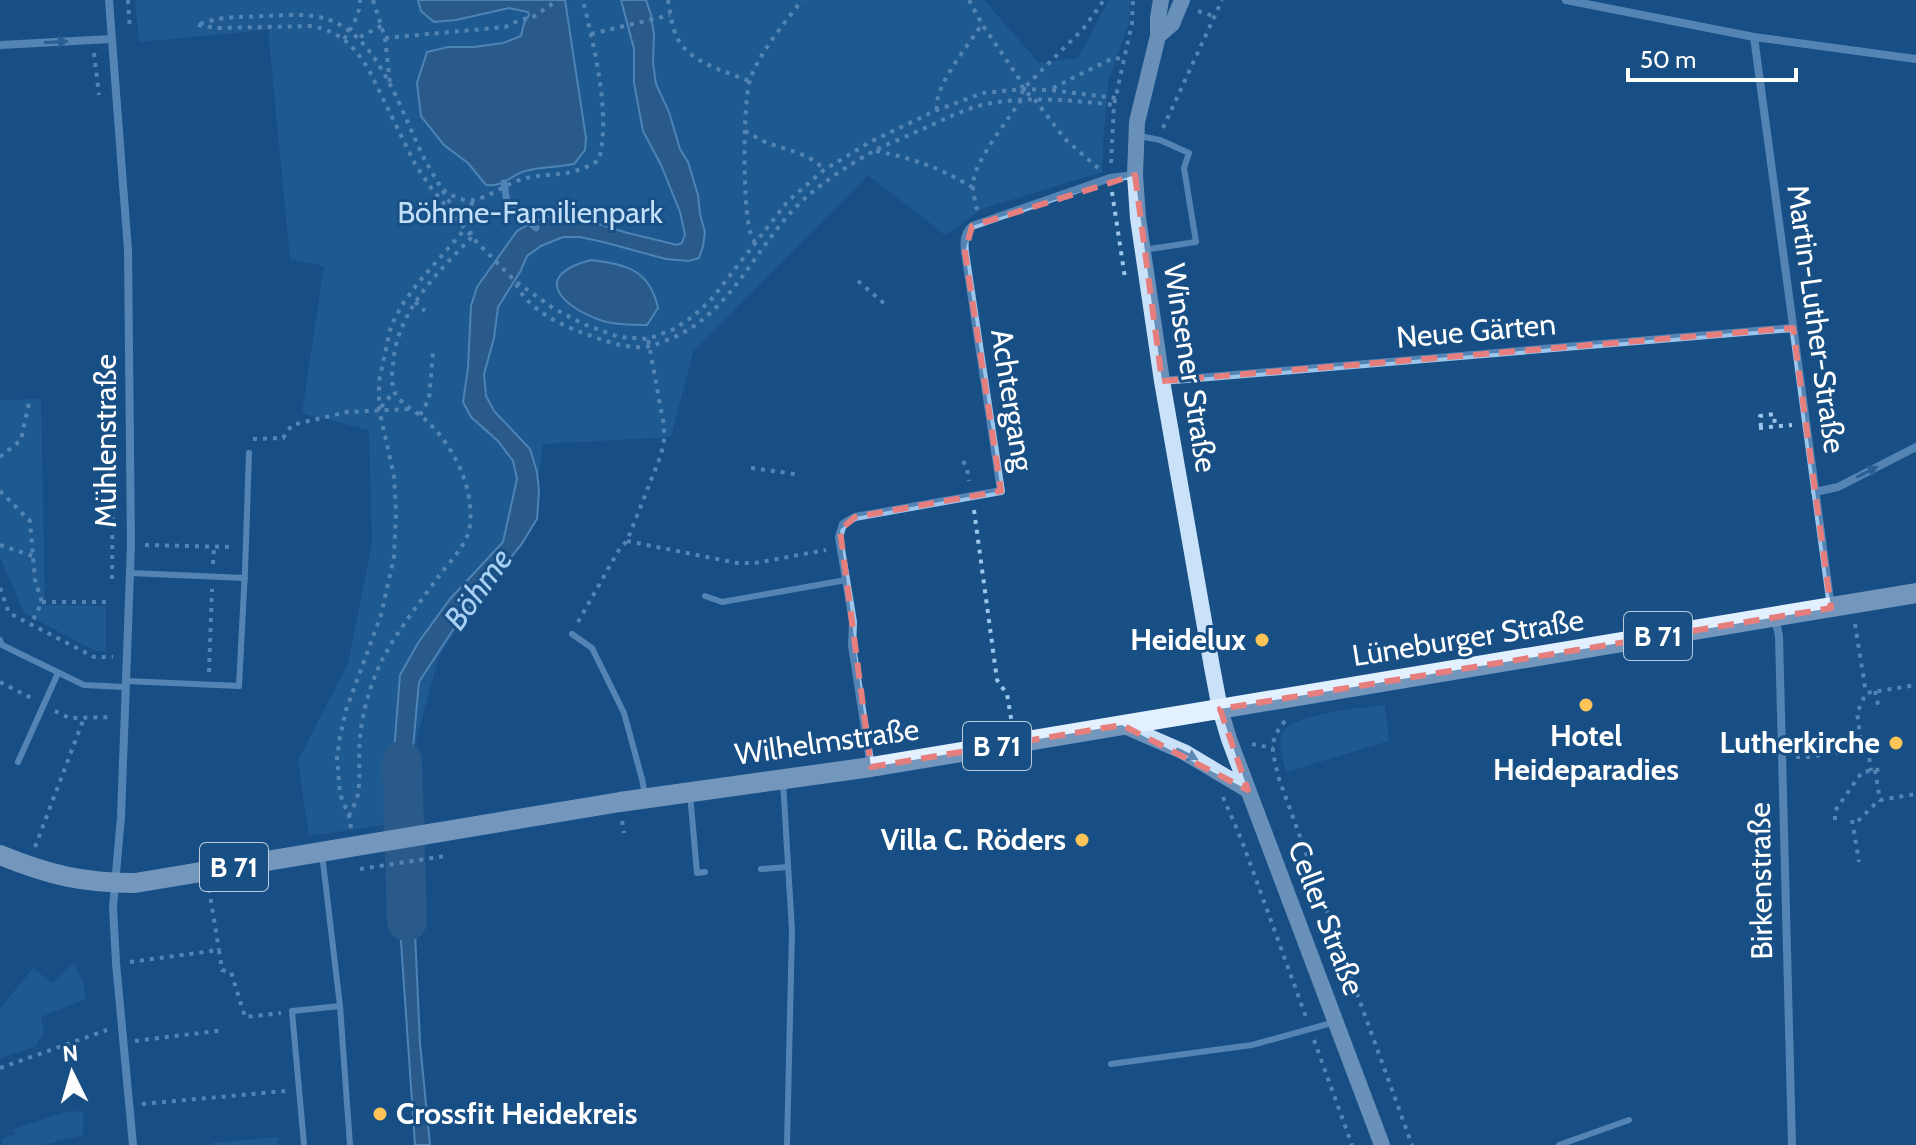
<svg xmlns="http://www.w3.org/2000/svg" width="1916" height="1145" viewBox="0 0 1916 1145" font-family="Cabin,sans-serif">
<rect width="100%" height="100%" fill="#184f85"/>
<!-- green -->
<path fill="#2667a2" d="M135 0H984L1039 63 1078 58 1109 0H1130L1129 22 1108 82 1104 132 1102 172 984 208 945 235 868 175 693 352 671 437 543 444 531 528 482 588 438 659 415 745 419 820 309 836 298 761 348 663 372 544 369 430 302 413 324 266 290 259 268 30 139 42Z
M41 399 45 605 106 606V651H95L24 613 0 557V400Z
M1385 705 1389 741 1286 772C1284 762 1277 744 1282 734 1293 713 1361 708 1385 705Z
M74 963 83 983 86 999 41 1017 44 1032 35 1047 0 1058V1009L33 968 52 983Z
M83 1111V1135L42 1145H3L2 1139 16 1134 14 1129 66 1112Z
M278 1137V1145H212V1143Z"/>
<!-- water -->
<path fill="#406991" stroke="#8fc3ef" stroke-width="2" d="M418 0H565L586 138 585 150 574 164C560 167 534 167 522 172 508 178 502 187 486 185L468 163 444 145 421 116 417 83 427 52 448 47H474L503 43 521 36 524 23 529 15 528 12 509 8 456 20 434 22 421 11Z
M621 0H646L651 15 654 35 653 63 656 84 669 112 680 149 688 162 698 195 700 214 705 232 703 246 699 258 689 261 666 259 603 242 580 237H563L541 246 527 256 520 272 498 307 494 338 484 374 486 396 494 411 530 449 537 472 539 491 537 519 521 545 458 622 419 682 413 748 419 813 394 817V752L400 675 418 643 450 599 503 542 517 479 513 461 498 441 471 417 463 402 468 368 471 306 477 287 517 231 535 221 551 216 577 217 624 232 677 245 682 243 685 234 680 212 661 165 643 131 634 83V49Z
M591 260C626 264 650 270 658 308L647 325C632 325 617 325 603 321 563 308 529 276 591 260Z
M412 866 420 1043 430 1145H415L396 869Z"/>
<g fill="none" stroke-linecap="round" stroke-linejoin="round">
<!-- stream -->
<path stroke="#8fc3ef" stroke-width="7" d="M504 183 507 202 536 228"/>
<!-- river -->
<path stroke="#406991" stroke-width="40" d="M402 761 407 921"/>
<!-- path -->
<path stroke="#9dc6ec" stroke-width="4" stroke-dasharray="4 6" stroke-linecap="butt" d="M128 0 130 29
M373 0 385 38 390 84
M668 0C670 12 672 27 677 38 690 63 725 71 749 81
M969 0 982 24 1020 80 1023 89 1035 100 1065 139 1098 168
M1198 11 1213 16
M200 24C221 16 243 17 266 16 286 15 308 13 327 19 381 37 402 116 426 162 437 181 449 201 460 220
M198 25 216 28 312 26C341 32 354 46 369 70L416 166 432 189 472 237 515 281 553 308 583 324 619 337 648 339 674 329 692 317 710 301 788 201 824 170 870 142 937 110 983 93 1023 89 1049 90 1116 98
M591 34 670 15
M360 37 383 25
M385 38 505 27 520 20 533 17 558 0
M344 39C352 27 360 15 360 0
M94 53 99 95
M1053 88 1113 58 1124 59
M937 110C932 89 970 43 982 24
M1163 128 1222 0
M745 131C751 134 757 138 763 141 784 150 809 152 824 170
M876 151C915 159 938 167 972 187
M1111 163 1114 105 1132 23 1133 0
M443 190C452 195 462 202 473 200 488 198 509 182 526 178 555 172 571 178 599 160 611 112 594 48 583 0
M1112 192 1125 278
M977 210C975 200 971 188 974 178 977 159 1009 118 1021 100L1023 89 1083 29 1104 0
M471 235C469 222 467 213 473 201
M755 243C753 239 751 235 750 231 743 209 742 99 751 77 762 49 784 24 802 0
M858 281 886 305
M516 284C527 308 558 324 583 333 600 339 617 346 635 347 646 348 655 345 665 341 729 317 751 254 795 208 815 187 848 165 874 151 888 143 904 138 918 131 935 124 951 115 969 109 1010 94 1071 100 1114 105
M415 302 425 311
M381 407 393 393
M420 415 429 399 433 352
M1761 427 1760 416 1774 414 1775 426
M1759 428 1792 425
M253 439 283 438 292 425 347 412 409 409
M0 457 21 440 30 398
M963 461 967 469 969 481
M751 468 795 474
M0 491 30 521 35 580 42 602 31 624
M974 510 997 680 1007 694 1012 724
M627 541 737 563H755L826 550
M0 545 33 556
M145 545 232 547
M213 564 214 547
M112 579 113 440
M0 588 9 613 94 657H113
M42 602H112
M578 622 620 548 627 541 661 455 664 440V426L648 339
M1855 624 1866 693
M209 672 212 589
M0 682 33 699
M1875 691 1879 709
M55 711 69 718 113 717
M1285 721C1267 743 1273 750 1278 776L1412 1145
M1252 744 1273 748
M1868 748 1871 771
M1862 749 1857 713 1866 693 1916 685
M1796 757H1809L1877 746
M1875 770 1880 800 1916 794
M1223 797 1242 841 1306 1017
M349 816C352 809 357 801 358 793 361 776 358 756 360 738 362 714 370 685 381 662 395 634 420 602 439 576 450 561 468 544 470 525 474 487 454 447 427 421 417 412 402 405 395 393 391 386 392 372 393 364 397 311 437 273 472 237
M1835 820V811L1862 772 1883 769
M1852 820 1859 862
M622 821 624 833
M1858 821 1879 800
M351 828 349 816 340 794 337 757 340 737 346 710 381 615 394 557 396 513 394 476 379 409V381L391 326 402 305 417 284 465 229
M35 847 84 718
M360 869 445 856
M209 889 219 950
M130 962 219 950 222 970 231 972 245 1017 281 1013
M1314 1040 1352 1145
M135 1041 224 1030
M0 1068 107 1030
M142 1104 285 1091"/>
<!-- lane -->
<path stroke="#9dc6ec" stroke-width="6" d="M1139 136 1160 140 1189 153 1184 168 1196 242 1143 250
M130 573 245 578
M705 596 722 602 846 580
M572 634 592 648 624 713 642 779 645 795
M0 640 2 645 84 685 126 687
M126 681 239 686 245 571 249 453
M18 762 58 673
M783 782 792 930 787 1145
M690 794 697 873 705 872
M322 854 340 1006 350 1145
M761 869 788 867
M1111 1064 1252 1045 1335 1022
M304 1145 292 1011 340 1006
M1559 1145 1629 1120"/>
<!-- street -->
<path stroke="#9dc6ec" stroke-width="8" d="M109 0 128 250 131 545 121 817 113 907 116 963 133 1145
M1566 0 1754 37 1916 59
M1754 37 1831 607
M0 45 112 39
M1162 381 1793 328
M1815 492 1838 487 1916 447
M1775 618 1779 636 1792 1145
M871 767 852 646 853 622 839 537 843 524 855 517 1001 491 965 252C964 241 964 234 972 226L1110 178 1134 175"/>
<!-- secondary -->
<path stroke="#c9e1f9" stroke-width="16" d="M1161 0 1158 18V36L1137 122 1135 175 1138 218 1162 381 1212 667 1220 709 1229 739 1382 1145
M1158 36 1172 24 1182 0
M1122 725 1184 752 1248 790"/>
<!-- primary -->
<path stroke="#e2f0ff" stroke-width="20" d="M0 855C49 875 83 883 135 883L620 802 871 767 1916 593"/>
</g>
<!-- one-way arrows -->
<defs><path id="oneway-solid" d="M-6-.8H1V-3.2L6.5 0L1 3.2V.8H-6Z" transform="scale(2)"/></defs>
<g fill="#4073a4">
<use href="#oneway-solid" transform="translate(56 42) rotate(-3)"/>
<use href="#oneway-solid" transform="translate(1867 472) rotate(-27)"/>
</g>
<use fill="#5f89b3" href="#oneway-solid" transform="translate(1187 754) rotate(27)"/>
<!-- marked area -->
<path d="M0 0H1916V1145H0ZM1135 175 1162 381 1793 328 1831 608 1220 709 1248 790 1122 725 871 767 840 530 855 517 1001 491 965 252 972 226Z" fill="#184f85" fill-opacity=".55" fill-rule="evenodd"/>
<path fill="none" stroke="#e67e7e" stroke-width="6" stroke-dasharray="16 10" stroke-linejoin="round" d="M1135 175 1162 381 1793 328 1831 608 1220 709 1248 790 1122 725 871 767 840 530 855 517 1001 491 965 252 972 226Z"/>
<!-- markers -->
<g fill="#ffc358" stroke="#184f85" stroke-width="3">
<circle cx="1262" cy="640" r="8"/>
<circle cx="1586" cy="705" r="8"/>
<circle cx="1896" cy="743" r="8"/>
<circle cx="1082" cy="840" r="8"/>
<circle cx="380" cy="1114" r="8"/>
</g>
<g text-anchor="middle" stroke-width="6" stroke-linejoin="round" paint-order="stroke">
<!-- shield labels -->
<g fill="#184f85" stroke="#bacada" stroke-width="2">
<rect x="1624" y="612" width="68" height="48" rx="6"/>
<rect x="963" y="722" width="68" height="48" rx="6"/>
<rect x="200" y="843" width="68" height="48" rx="6"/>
</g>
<g font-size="28" font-weight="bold" fill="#fff">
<text x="1658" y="646">B 71</text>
<text x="997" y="756">B 71</text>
<text x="234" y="877">B 71</text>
</g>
<!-- park labels -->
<g font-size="30" fill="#c2dff9" stroke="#184f85">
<text x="530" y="223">Böhme-Familienpark</text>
</g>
<!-- street labels -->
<g font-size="30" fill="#fff" stroke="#184f85">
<text transform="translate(1816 319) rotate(82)" y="10">Martin-Luther-Straße</text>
<text transform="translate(1476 331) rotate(-5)" y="10">Neue Gärten</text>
<text transform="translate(1190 368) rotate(81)" y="10">Winsener Straße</text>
<text transform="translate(1012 400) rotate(81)" y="10">Achtergang</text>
<text transform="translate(106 441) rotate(-90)" y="10">Mühlenstraße</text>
<text transform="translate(1468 638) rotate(-9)" y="10">Lüneburger Straße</text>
<text transform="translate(827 742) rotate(-8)" y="10">Wilhelmstraße</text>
<text transform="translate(1761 881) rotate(-91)" y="10">Birkenstraße</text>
<text transform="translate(1326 918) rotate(69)" y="10">Celler Straße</text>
</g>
<!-- poi labels -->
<g font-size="30" font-weight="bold" fill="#fff" stroke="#184f85" text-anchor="end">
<text x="1246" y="650">Heidelux</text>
<text x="1586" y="746" text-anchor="middle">Hotel<tspan x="1586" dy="34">Heideparadies</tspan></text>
<text x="1880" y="753">Lutherkirche</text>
<text x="1066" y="850">Villa C. Röders</text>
<text x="396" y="1124" text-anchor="start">Crossfit Heidekreis</text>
</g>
<!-- water labels -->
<g font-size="32" font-style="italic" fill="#a8d0f4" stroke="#184f85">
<text transform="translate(478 589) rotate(-54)" y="11">Böhme</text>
</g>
</g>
<!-- north arrow -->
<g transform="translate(72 1073) rotate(355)" stroke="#184f85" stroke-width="6" paint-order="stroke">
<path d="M0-6L14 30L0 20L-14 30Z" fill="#ffffff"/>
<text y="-12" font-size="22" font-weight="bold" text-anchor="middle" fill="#ffffff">N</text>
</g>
<!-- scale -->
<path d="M1628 68v12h168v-12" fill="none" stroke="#ffffff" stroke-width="4"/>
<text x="1640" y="68" font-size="24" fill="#ffffff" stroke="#184f85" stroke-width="6" paint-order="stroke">50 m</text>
</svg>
